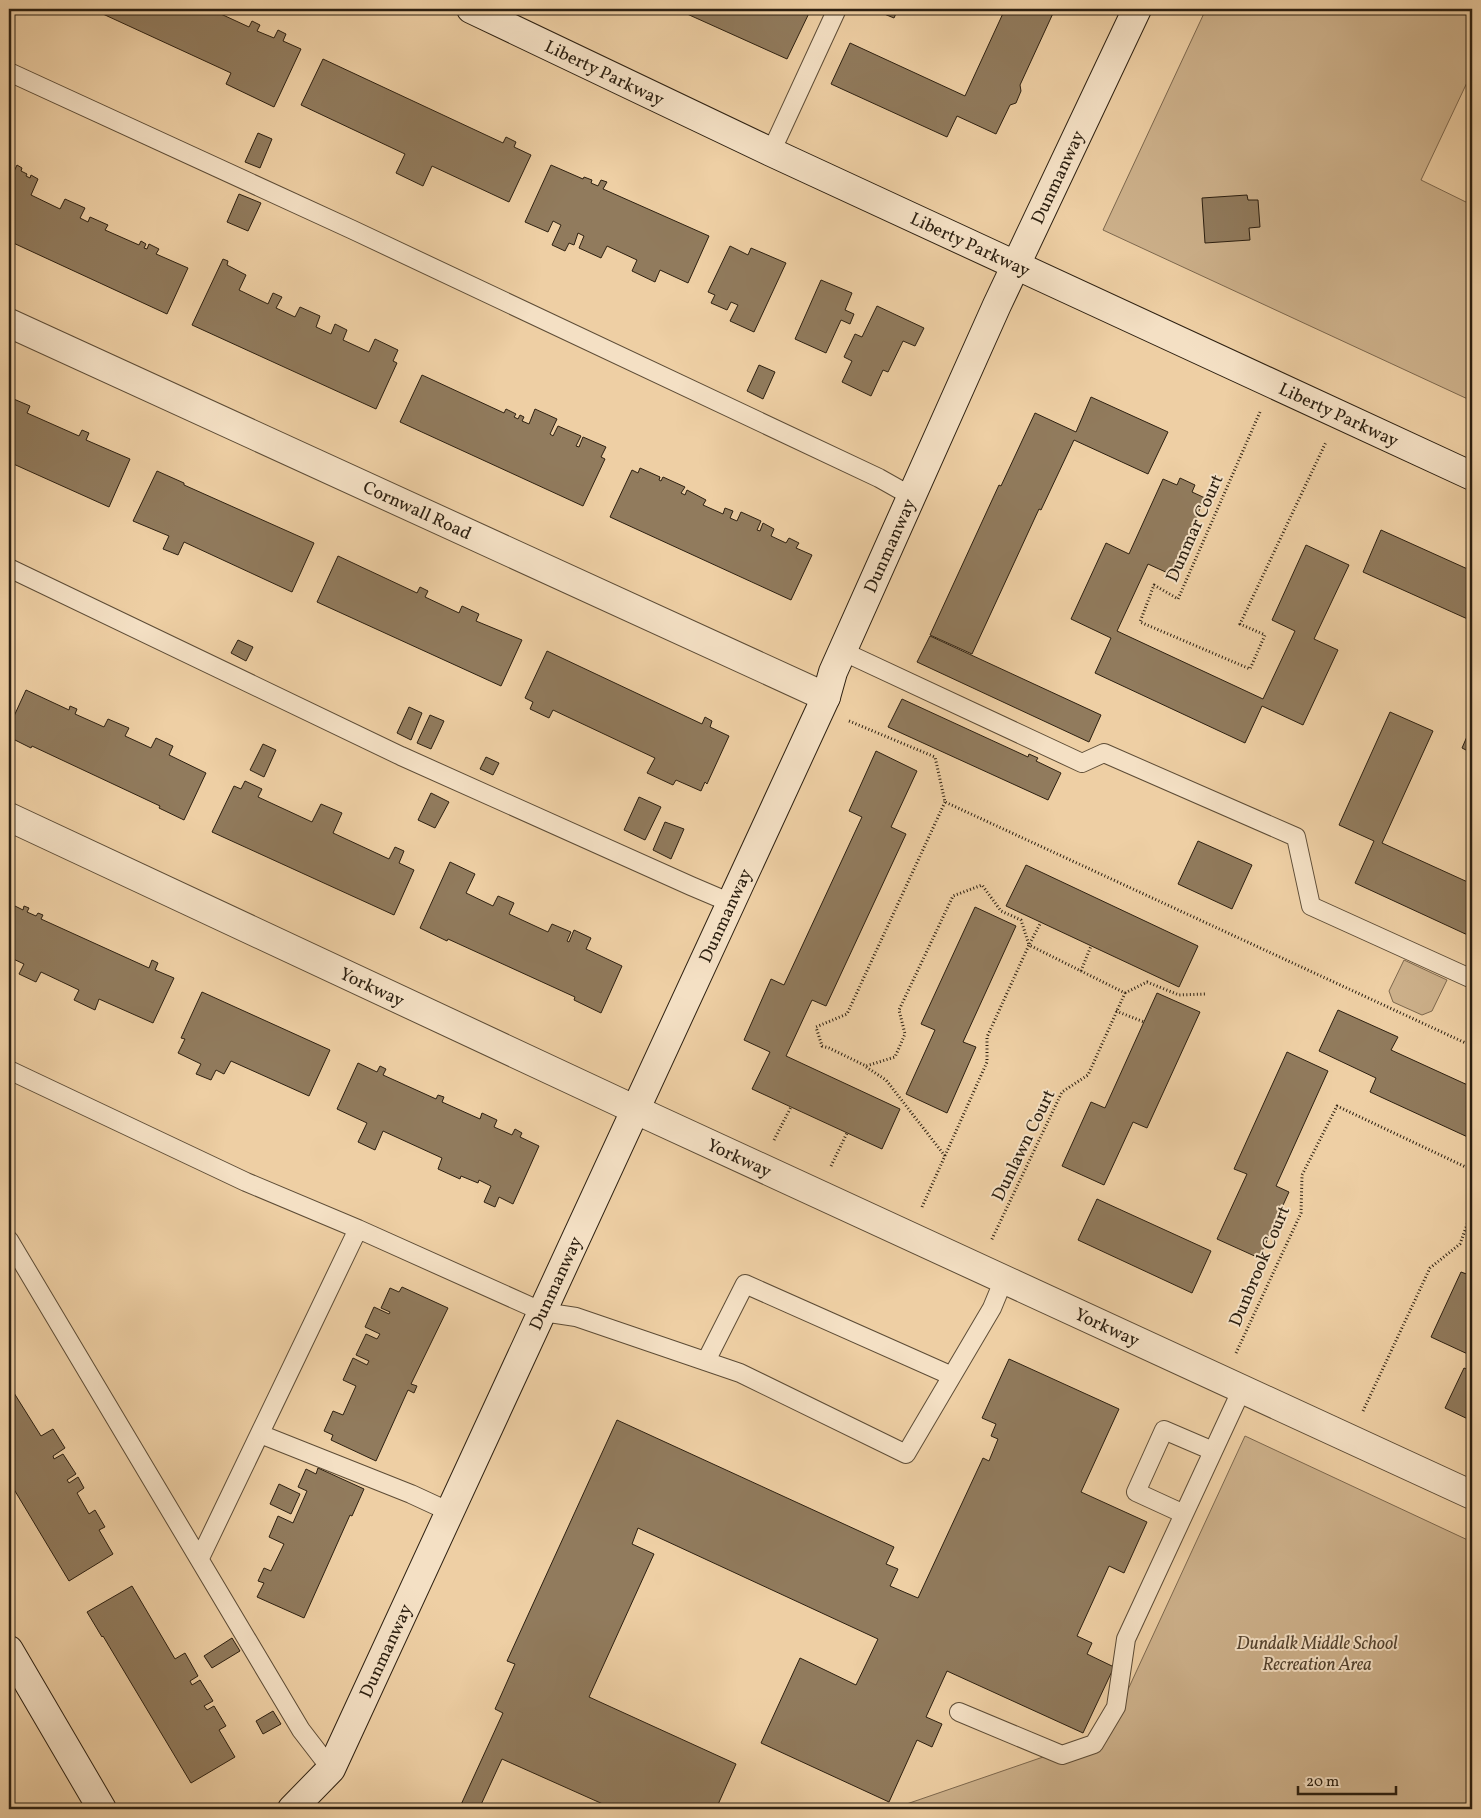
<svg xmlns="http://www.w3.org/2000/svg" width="1481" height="1818" viewBox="0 0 1481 1818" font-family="Vollkorn,serif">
<rect width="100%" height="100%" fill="#eecfa4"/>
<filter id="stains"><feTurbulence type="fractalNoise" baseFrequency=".004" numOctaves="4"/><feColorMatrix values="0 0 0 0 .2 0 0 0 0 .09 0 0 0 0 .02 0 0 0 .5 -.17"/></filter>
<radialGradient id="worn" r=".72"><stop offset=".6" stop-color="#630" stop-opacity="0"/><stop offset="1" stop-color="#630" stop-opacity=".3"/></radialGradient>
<!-- green -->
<path fill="#cdb18b" stroke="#7d684e" d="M1206 9H1472V72L1421 180 1472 205V401L1103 230Z
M1404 960 1447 980 1432 1011 1422 1015 1393 1002 1389 991Z
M1245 1436 1472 1542V1809H835L838 1804 895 1808 1107 1735Z"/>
<!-- building -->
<path fill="#917b5d" stroke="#2d2011" d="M92 9H210L249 27 252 21 260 25 257 31 274 38 278 30 286 34 283 41 301 49 274 107 226 84 231 73Z
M676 9H811L787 59Z
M872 9H898L894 18Z
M1005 9H1055L1020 85 1021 91 1016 103 1010 105 996 134 957 116 947 137 831 84 850 43 965 96Z
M323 59 503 143 506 137 516 142 514 147 531 155 509 202 432 166 423 186 396 173 405 154 301 105Z
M258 133 272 139 260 168 245 162Z
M17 165 22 168 21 171 27 174 26 176 30 178 31 175 38 179 31 195 60 209 65 199 85 208 80 218 88 222 90 217 108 225 105 230 139 245 141 241 146 244 144 248 147 249 149 244 159 249 156 254 188 268 167 314 9 241V182Z
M551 165 583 179 584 177 592 180 591 183 598 186 601 180 607 182 603 189 709 236 688 283 660 270 655 282 632 271 637 260 607 246 601 258 579 248 584 236 578 233 574 245 569 243 565 251 552 245 561 225 553 221 548 232 525 222Z
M239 194 261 203 248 231 227 222Z
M1247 195 1248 200H1258L1260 227 1249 228 1250 240 1205 243 1202 198Z
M730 246 748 255 751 248 786 263 754 332 730 321 738 305 731 302 727 310 711 303 715 295 708 292Z
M223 259 228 261 227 265 246 275 239 290 268 304 273 293 282 297 276 308 295 317 300 307 320 316 316 327 331 334 335 324 347 330 343 340 369 352 375 339 398 350 393 361 397 363 376 409 192 325Z
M821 280 852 293 845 310 854 314 850 324 841 320 826 353 795 339Z
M877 306 924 328 915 346 903 341 888 372 883 370 871 396 842 382 852 361 844 357 855 334 862 337Z
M759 365 775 372 763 399 747 391Z
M422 375 504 413 506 409 516 414 514 417 518 419 520 415 524 417 522 421 529 424 535 409 557 419 550 434 553 436 558 426 581 436 576 446 579 447 583 437 606 447 601 457 605 459 583 506 400 422Z
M9 397 30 406 27 413 79 436 82 430 89 433 86 440 130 459 109 507 9 462Z
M1091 397 1168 432 1148 474 1074 440 1041 510 1039 509 972 654 930 635 999 485 1001 486 1035 413 1076 432Z
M640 468 660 477 659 480 661 481 663 477 685 487 681 493 685 495 687 490 706 500 703 505 723 514 725 508 733 511 730 518 737 521 741 512 761 521 757 530 760 531 763 523 774 529 771 536 786 543 789 538 799 543 796 548 812 555 791 600 610 517 632 470 638 473Z
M157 471 184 483V485L314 543 292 592 184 542 178 555 163 549 169 536 133 521Z
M1180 478 1195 485 1192 492 1205 498 1170 574 1148 564 1117 631 1263 699 1295 631 1272 620 1306 545 1349 565 1314 639 1338 650 1303 725 1262 706 1245 743 1095 673 1111 638 1071 619 1106 543 1129 554 1163 479 1177 485Z
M1381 530 1472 571V621L1363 572Z
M338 556 417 593 420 587 428 591 425 597 459 613 462 606 479 614 476 621 522 640 501 686 317 602Z
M930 636 1101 715 1089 742 917 662Z
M238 640 253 647 246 661 231 653Z
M547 651 702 724 705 717 712 721 710 727 729 736 707 784 705 782 701 791 676 780 673 785 647 773 655 758 553 710 549 718 530 709 533 702 525 698Z
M26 690 69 710 70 706 77 709 75 714 104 727 108 719 129 728 125 736 151 748 156 738 173 746 169 755 206 773 184 820 159 808 160 806 32 746 31 748 9 737V727Z
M902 699 1028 757 1029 754 1038 758 1036 761 1061 773 1048 800 888 727Z
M409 707 422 713 411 740 397 733Z
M1390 712 1433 731 1382 843 1472 884V937L1355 883 1374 841 1339 825Z
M430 715 444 721 431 749 417 743Z
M1472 725V753L1462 748Z
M263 744 276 750 264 777 250 770Z
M876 751 917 771 891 827 906 834 826 1006 812 1000 786 1056 900 1109 882 1149 752 1089 770 1052 744 1040 771 979 784 985 862 817 849 811Z
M486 757 499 763 493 775 480 769Z
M245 781 262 789 258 797 312 822 321 804 342 813 333 833 389 859 395 847 404 851 399 863 414 870 394 915 212 832 234 786 241 789Z
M431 793 449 802 435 828 418 820Z
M639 797 661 807 645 840 624 830Z
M665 822 684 829 671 859 653 850Z
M1198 841 1252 865 1232 909 1178 884Z
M450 862 475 874 466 893 493 906 498 896 514 903 509 914 548 932 552 924 571 932 567 941 569 942 574 930 591 938 586 949 622 966 601 1013 574 1000 575 997 448 939 447 941 420 928Z
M1026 865 1198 946 1179 987 1006 906Z
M9 903 23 910 24 906 29 908 27 912 36 916 38 913 43 915 41 919 149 968 152 960 158 963 155 970 174 978 153 1023 99 999 95 1010 74 1000 79 990 41 972 36 982 19 974 24 964 9 957Z
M975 907 1016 926 963 1042 976 1047 947 1113 906 1094 935 1030 921 1024Z
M202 992 330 1050 309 1096 231 1061 224 1074 216 1070 211 1080 196 1074 201 1064 178 1053 185 1039 181 1038Z
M1157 993 1200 1012 1147 1128 1133 1122 1104 1185 1062 1166 1091 1102 1105 1108Z
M1338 1010 1398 1037 1391 1050 1472 1087V1139L1370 1092 1376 1078 1319 1051Z
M1287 1052 1328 1071 1276 1186 1289 1192 1259 1258 1217 1239 1247 1174 1234 1169Z
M358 1063 377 1072 380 1066 386 1069 383 1075 436 1099 438 1095 444 1097 442 1102 480 1119 482 1113 497 1120 494 1127 512 1135 515 1129 522 1133 520 1137 539 1146 513 1204 499 1197 495 1207 484 1202 491 1186 479 1180 478 1183 461 1176 460 1179 438 1169 442 1158 383 1131 375 1150 358 1142 367 1123 337 1109Z
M1097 1199 1211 1251 1192 1293 1078 1240Z
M1461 1272 1472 1276V1356L1431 1337Z
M402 1287 448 1308 411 1384 417 1386 414 1393 408 1390 376 1461 331 1440 333 1435 324 1431 333 1411 343 1415 356 1386 343 1380 353 1358 367 1365 369 1361 356 1355 366 1334 377 1339 380 1334 365 1327 374 1307 389 1314 390 1312 381 1308 390 1288 399 1292Z
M1009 1359 1119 1409 1081 1492 1147 1522 1124 1573 1109 1566 1077 1636 1092 1643 1087 1654 1114 1667 1083 1733 947 1671 926 1717 942 1724 932 1747 917 1740 889 1802 761 1743 800 1658 856 1685 878 1639 638 1528 632 1544 654 1554 589 1697 736 1764 716 1809H614L502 1759 479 1809H459L503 1713 495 1709 515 1664 507 1661 617 1420 894 1547 886 1564 898 1569 890 1586 918 1598 983 1458 989 1461 998 1439 991 1436 996 1424 982 1418Z
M1464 1368 1472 1371V1421L1445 1408Z
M9 1385 41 1436 53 1429 65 1448 53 1456 54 1459 63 1454 76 1474 67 1480 69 1483 78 1477 84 1488 77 1493 89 1514 95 1510 105 1527 99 1530 113 1554 69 1581 9 1481Z
M318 1468 364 1489 352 1516 350 1515 304 1618 257 1597 264 1583 258 1581 264 1568 271 1571 284 1544 269 1537 278 1516 293 1523 307 1491 298 1487 306 1469 316 1474Z
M279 1484 300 1494 291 1514 270 1504Z
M132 1586 175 1659 185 1653 198 1676 190 1681 192 1685 200 1680 213 1701 204 1706 207 1710 214 1706 226 1726 219 1730 235 1757 191 1783 103 1636 102 1637 87 1612Z
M232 1638 240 1651 212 1668 204 1656Z
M273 1711 281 1724 263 1734 256 1721Z"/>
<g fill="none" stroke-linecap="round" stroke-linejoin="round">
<defs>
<path id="lane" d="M9 72 353 230 879 478 911 496
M771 152 837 9
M9 568 401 756 691 886 731 903
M842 651 1082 763 1104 753 1296 837 1311 906 1472 979
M9 1070 246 1182 358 1229 543 1312 576 1317 740 1373 906 1454 992 1308 1004 1279
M9 1240 301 1730 331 1769
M706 1361 745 1284 952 1376
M260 1434 411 1494 450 1512
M1184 1514 1136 1492 1164 1430 1213 1451
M200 1558 358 1229
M959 1712 1062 1755 1094 1744 1116 1707 1126 1639 1242 1389"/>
<g id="street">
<path id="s1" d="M9 323 826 697"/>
<path id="s2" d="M9 817 636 1110 1472 1495"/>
</g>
<g id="secondary">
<path id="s3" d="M471 9 771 152 1472 476"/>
<path d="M9 1650 102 1809"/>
<path id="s4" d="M292 1809 331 1769 826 697 833 672 997 305 1137 9"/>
</g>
</defs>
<!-- lane casing -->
<use href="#lane" stroke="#5d4c36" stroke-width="20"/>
<!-- street casing -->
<use href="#street" stroke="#5d4c36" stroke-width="30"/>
<!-- secondary casing -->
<use href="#secondary" stroke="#2d2011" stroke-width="30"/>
<!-- path -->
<path stroke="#2d2011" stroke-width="3" stroke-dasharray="1 2.5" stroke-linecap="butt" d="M1260 412 1178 599 1154 585 1140 622 1250 669 1265 635 1240 624 1326 442
M849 721 935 757 945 802 1472 1046
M945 802 847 1014 816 1027 822 1046 829 1048 866 1066 895 1057 905 1034 899 1010 953 896 982 885 1001 911 1021 920 1029 945 1041 922
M1081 971 1091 946
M1125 993 1147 982 1179 995 1207 994
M1116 1011 1144 1022
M866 1067 886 1080 945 1156
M774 1140 791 1107
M831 1166 847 1133
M922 1207 987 1062V1037L1029 945 1125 993 1088 1075 1062 1092 991 1241
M1236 1353 1301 1213 1302 1175 1337 1106 1472 1170
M1363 1411 1430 1268 1460 1244 1472 1211"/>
<!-- lane -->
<use href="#lane" stroke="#f4e0c4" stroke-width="18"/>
<!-- street -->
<use href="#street" stroke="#f4e0c4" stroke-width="28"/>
<!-- secondary -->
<use href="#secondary" stroke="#f4e0c4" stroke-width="28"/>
</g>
<g text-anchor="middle" stroke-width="4" stroke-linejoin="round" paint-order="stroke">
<!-- street labels -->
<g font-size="18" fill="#2d2011" stroke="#f4e0c4">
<text dy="6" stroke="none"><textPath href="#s3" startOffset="148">Liberty Parkway</textPath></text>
<text dy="6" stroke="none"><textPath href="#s4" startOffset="1806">Dunmanway</textPath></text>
<text dy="6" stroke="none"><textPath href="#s3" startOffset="552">Liberty Parkway</textPath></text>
<text dy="6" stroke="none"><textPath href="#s3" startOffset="958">Liberty Parkway</textPath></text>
<text dy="6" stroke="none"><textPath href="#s1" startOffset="449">Cornwall Road</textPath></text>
<text transform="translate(1194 528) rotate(-66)" y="6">Dunmar Court</text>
<text dy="6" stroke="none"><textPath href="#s4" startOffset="1401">Dunmanway</textPath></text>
<text dy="6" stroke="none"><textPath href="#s4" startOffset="996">Dunmanway</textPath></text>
<text dy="6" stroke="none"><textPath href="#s2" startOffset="401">Yorkway</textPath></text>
<text transform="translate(1023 1145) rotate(-64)" y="6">Dunlawn Court</text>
<text dy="6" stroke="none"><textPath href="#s2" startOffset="806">Yorkway</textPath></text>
<text transform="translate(1259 1266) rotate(-67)" y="6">Dunbrook Court</text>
<text dy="6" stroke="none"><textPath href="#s4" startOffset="591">Dunmanway</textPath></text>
<text dy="6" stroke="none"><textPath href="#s2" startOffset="1211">Yorkway</textPath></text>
<text dy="6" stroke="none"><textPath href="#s4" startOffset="186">Dunmanway</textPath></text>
</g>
<!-- park labels -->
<g font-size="18" font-style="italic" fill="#554430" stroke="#f4e0c4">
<text x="1317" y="1649">Dundalk Middle School<tspan x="1317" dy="21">Recreation Area</tspan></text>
</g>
</g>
<!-- margin -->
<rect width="1481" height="1818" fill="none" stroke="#eecfa4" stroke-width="30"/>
<rect x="10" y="10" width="1461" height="1798" fill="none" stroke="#2d2011" stroke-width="2.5"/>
<rect x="15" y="15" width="1451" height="1788" fill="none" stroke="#2d2011"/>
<!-- scale -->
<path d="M1298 1786v8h98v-8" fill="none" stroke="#2d2011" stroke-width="2.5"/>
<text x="1306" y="1786" font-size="15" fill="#2d2011" stroke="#f4e0c4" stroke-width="4" paint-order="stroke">20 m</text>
<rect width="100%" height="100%" filter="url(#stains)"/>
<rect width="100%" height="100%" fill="url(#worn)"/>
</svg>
